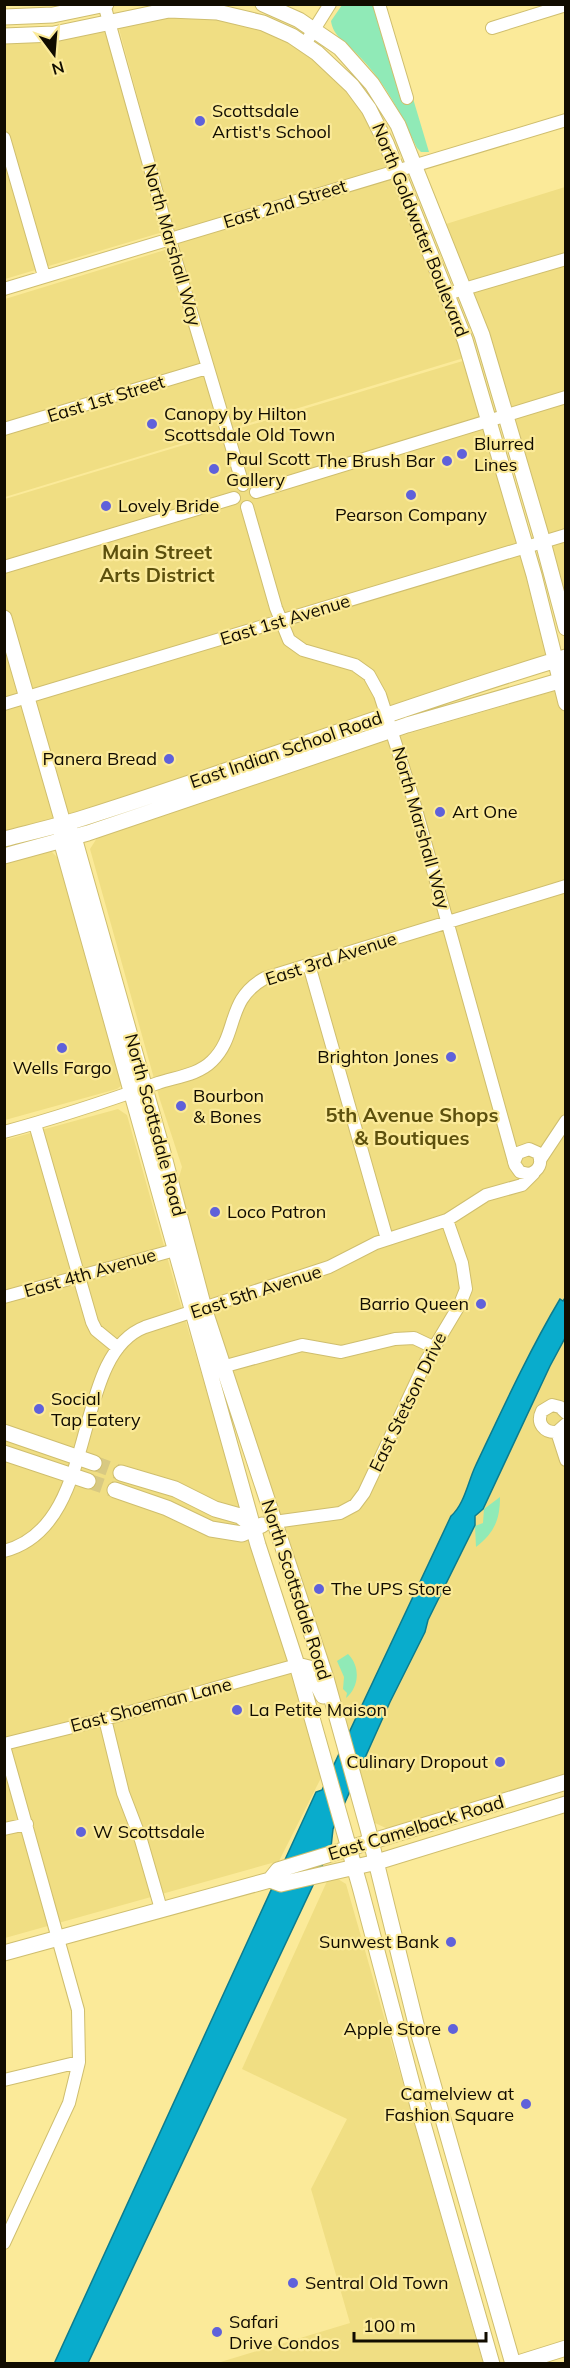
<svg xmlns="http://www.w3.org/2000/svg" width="570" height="2368" viewBox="0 0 570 2368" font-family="Mulish,sans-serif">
<rect width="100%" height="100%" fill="#fbea99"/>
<!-- built -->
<path fill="#f0de83" d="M201 15 253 24 300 47 352 95 367 115 467 357 5 497V299L178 246 118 25 152 17Z
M104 28 163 232 5 279V41Z
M565 187V597L479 307 466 278 446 224Z
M466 360 549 657 82 814 5 834V499Z
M565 688V1774L388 1829 375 1823 284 1529 230 1377 177 1184 182 1167 160 1100 90 849 97 838 336 755Z
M51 851 59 859 122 1085 117 1089 5 1120V864Z
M118 1109 127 1115 179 1299 322 1776 279 1861 5 1938V1140Z
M328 1879H338L346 1884 483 2363 214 2364 350 2323 311 2189 347 2119 242 2069Z"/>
<!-- green -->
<path fill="#90eab7" d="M342 5H385L429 152H421L417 148C401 114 384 80 356 53 346 43 333 36 331 21Z
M500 1497C500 1520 494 1533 476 1547L475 1526 483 1523 484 1509Z
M348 1654C361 1667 359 1687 346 1698L347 1693 343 1689 344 1677 337 1661Z"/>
<!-- water -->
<path fill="#09accc" stroke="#0b7c8f" stroke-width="1.5" d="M565 1298V1338L550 1366 483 1509 475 1516V1525L428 1620 425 1632 390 1702 333 1829 331 1847 88 2363 54 2364 316 1792 322 1790 451 1516C464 1505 468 1482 475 1467 502 1410 528 1353 560 1299L563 1301Z"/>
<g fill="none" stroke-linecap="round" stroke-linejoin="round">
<!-- major-tunnel -->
<path stroke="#d8c982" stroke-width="15" stroke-dasharray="15 8" stroke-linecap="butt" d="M94 1463 121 1473
M88 1481 115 1490"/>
<defs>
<path id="minor" d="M104 4 174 254 243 485
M379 4 407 98
M492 28 566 5
M305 44 330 4
M4 138 44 276
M4 289 566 120
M447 294 566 259
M4 429 207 368
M256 492 566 397
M247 507 276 608 289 640 303 650 355 665 369 675 380 695 412 795 515 1165 520 1172 529 1174C539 1171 543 1163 538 1153L529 1149 518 1153 514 1162
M4 567 234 498
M4 704 566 535
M309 965 387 1239
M35 1124 92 1322 96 1330 118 1348
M4 1132C56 1118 107 1101 158 1083 176 1077 198 1075 212 1061 239 1035 225 1000 265 978L566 886
M540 1160 566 1121
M4 1297 175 1250
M222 1367 302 1345 341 1352 395 1339 414 1338 433 1347
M566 1413 560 1407 552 1405 542 1411C536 1423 544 1433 557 1432L566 1424
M557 1432 566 1460
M274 1522 340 1513 355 1505 364 1493 426 1361 460 1304 466 1289 462 1263 447 1220
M4 1551C102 1526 69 1356 145 1327L329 1267 376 1243 447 1220 486 1195 522 1185 534 1173
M105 1719 123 1793 141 1840 161 1909
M4 1744 105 1719 297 1665
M4 1746 78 2010 79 2062 69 2103 4 2243
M4 1829 27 1824
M4 2080 79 2062"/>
<path id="major" d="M263 4 299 20 340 48 372 84 398 125 482 335 543 542 566 628
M4 17 53 15 106 4
M4 36 54 34 169 10 217 12 263 23 292 36 317 53 352 86 369 109 386 143 465 340 534 575 566 703
M4 618 63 823 61 840 64 851 258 1545 297 1665 360 1887 419 2110 492 2364
M63 823 74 837 77 848 161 1145 204 1308 326 1678 368 1829 417 2028 513 2364
M4 839C31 832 58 826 83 818 245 767 403 706 566 657
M4 856 88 833 407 725 566 679
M4 1432 94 1463
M4 1453 88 1481
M121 1473 175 1489 215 1509 240 1516 254 1527
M115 1490 167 1508 211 1529 242 1534 262 1525
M297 1665 309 1668 323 1696
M270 1880 278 1870 566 1782
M4 1953 270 1880 281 1884 377 1862 566 1804
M515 2364 566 2348"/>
</defs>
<!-- minor casing -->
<use href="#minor" stroke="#cfbe6e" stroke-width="14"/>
<!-- major casing -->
<use href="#major" stroke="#cfbe6e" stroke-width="17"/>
<!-- minor -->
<use href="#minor" stroke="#fff" stroke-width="12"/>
<!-- major -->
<use href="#major" stroke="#fff" stroke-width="15"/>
</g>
<!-- markers -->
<g fill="#5f61da" stroke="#fbea99" stroke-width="2">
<circle cx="200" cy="121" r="6"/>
<circle cx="152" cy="424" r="6"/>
<circle cx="462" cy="454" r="6"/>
<circle cx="447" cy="461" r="6"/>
<circle cx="214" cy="469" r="6"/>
<circle cx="411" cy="495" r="6"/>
<circle cx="106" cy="506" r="6"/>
<circle cx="169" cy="759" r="6"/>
<circle cx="440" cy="812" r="6"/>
<circle cx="62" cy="1048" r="6"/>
<circle cx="451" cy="1057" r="6"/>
<circle cx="181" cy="1106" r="6"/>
<circle cx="215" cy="1212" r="6"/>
<circle cx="481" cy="1304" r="6"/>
<circle cx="39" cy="1409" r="6"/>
<circle cx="319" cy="1589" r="6"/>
<circle cx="237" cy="1710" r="6"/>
<circle cx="500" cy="1762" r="6"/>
<circle cx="81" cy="1832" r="6"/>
<circle cx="451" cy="1942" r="6"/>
<circle cx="453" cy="2029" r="6"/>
<circle cx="526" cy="2104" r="6"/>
<circle cx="293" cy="2283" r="6"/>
<circle cx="217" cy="2332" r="6"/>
</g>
<g text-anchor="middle" stroke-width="4.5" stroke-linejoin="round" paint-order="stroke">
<!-- poi labels -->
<g font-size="18" fill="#110c00" stroke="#fbea99" text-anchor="start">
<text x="212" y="117">Scottsdale<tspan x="212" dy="21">Artist's School</tspan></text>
<text x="164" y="420">Canopy by Hilton<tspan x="164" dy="21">Scottsdale Old Town</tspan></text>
<text x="474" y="450">Blurred<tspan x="474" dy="21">Lines</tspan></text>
<text x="226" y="465">Paul Scott<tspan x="226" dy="21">Gallery</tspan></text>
<text x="435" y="467" text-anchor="end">The Brush Bar</text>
<text x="118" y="512">Lovely Bride</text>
<text x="411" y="521" text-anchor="middle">Pearson Company</text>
<text x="157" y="765" text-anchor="end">Panera Bread</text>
<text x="452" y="818">Art One</text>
<text x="439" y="1063" text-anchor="end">Brighton Jones</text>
<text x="62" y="1074" text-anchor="middle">Wells Fargo</text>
<text x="193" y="1102">Bourbon<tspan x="193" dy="21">&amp; Bones</tspan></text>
<text x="227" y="1218">Loco Patron</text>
<text x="469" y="1310" text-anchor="end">Barrio Queen</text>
<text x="51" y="1405">Social<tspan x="51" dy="21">Tap Eatery</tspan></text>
<text x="331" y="1595">The UPS Store</text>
<text x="249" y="1716">La Petite Maison</text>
<text x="488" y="1768" text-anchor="end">Culinary Dropout</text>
<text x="93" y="1838">W Scottsdale</text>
<text x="439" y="1948" text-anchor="end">Sunwest Bank</text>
<text x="441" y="2035" text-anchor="end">Apple Store</text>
<text x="514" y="2100" text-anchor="end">Camelview at<tspan x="514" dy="21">Fashion Square</tspan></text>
<text x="305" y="2289">Sentral Old Town</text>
<text x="229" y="2328">Safari<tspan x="229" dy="21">Drive Condos</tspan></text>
</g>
<!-- street labels -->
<g font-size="18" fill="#110c00" stroke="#fbea99">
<text transform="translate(285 204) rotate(-17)" y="6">East 2nd Street</text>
<text transform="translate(420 230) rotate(68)" y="6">North Goldwater Boulevard</text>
<text transform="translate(172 245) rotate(74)" y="6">North Marshall Way</text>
<text transform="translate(106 399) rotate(-17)" y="6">East 1st Street</text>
<text transform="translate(285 620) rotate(-17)" y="6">East 1st Avenue</text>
<text transform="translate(286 750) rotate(-19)" y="6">East Indian School Road</text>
<text transform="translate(421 828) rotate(74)" y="6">North Marshall Way</text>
<text transform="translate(331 959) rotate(-18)" y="6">East 3rd Avenue</text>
<text transform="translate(155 1125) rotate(75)" y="6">North Scottsdale Road</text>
<text transform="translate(90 1273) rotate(-16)" y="6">East 4th Avenue</text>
<text transform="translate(256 1292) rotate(-18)" y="6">East 5th Avenue</text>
<text transform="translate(408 1402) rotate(-64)" y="6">East Stetson Drive</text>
<text transform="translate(296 1590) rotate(72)" y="6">North Scottsdale Road</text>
<text transform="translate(151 1705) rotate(-15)" y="6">East Shoeman Lane</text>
<text transform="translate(416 1828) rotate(-17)" y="6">East Camelback Road</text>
</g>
<!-- neighbourhood labels -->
<g font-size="20" font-weight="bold" fill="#5c500d" stroke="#fbea99">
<text x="157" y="559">Main Street<tspan x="157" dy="23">Arts District</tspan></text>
<text x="412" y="1122">5th Avenue Shops<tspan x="412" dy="23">&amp; Boutiques</tspan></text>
</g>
</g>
<!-- border -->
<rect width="570" height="2368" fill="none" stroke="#110c00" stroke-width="12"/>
<!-- north arrow -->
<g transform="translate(54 54) rotate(164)" stroke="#fbea99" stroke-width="4.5" paint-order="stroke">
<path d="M0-4.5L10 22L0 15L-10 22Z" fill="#110c00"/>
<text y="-9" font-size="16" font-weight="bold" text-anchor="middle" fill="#110c00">N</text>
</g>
<!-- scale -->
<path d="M354 2332v9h132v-9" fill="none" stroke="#110c00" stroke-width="3"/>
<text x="363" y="2332" font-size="18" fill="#110c00" stroke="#fbea99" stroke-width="4.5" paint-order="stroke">100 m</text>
</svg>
